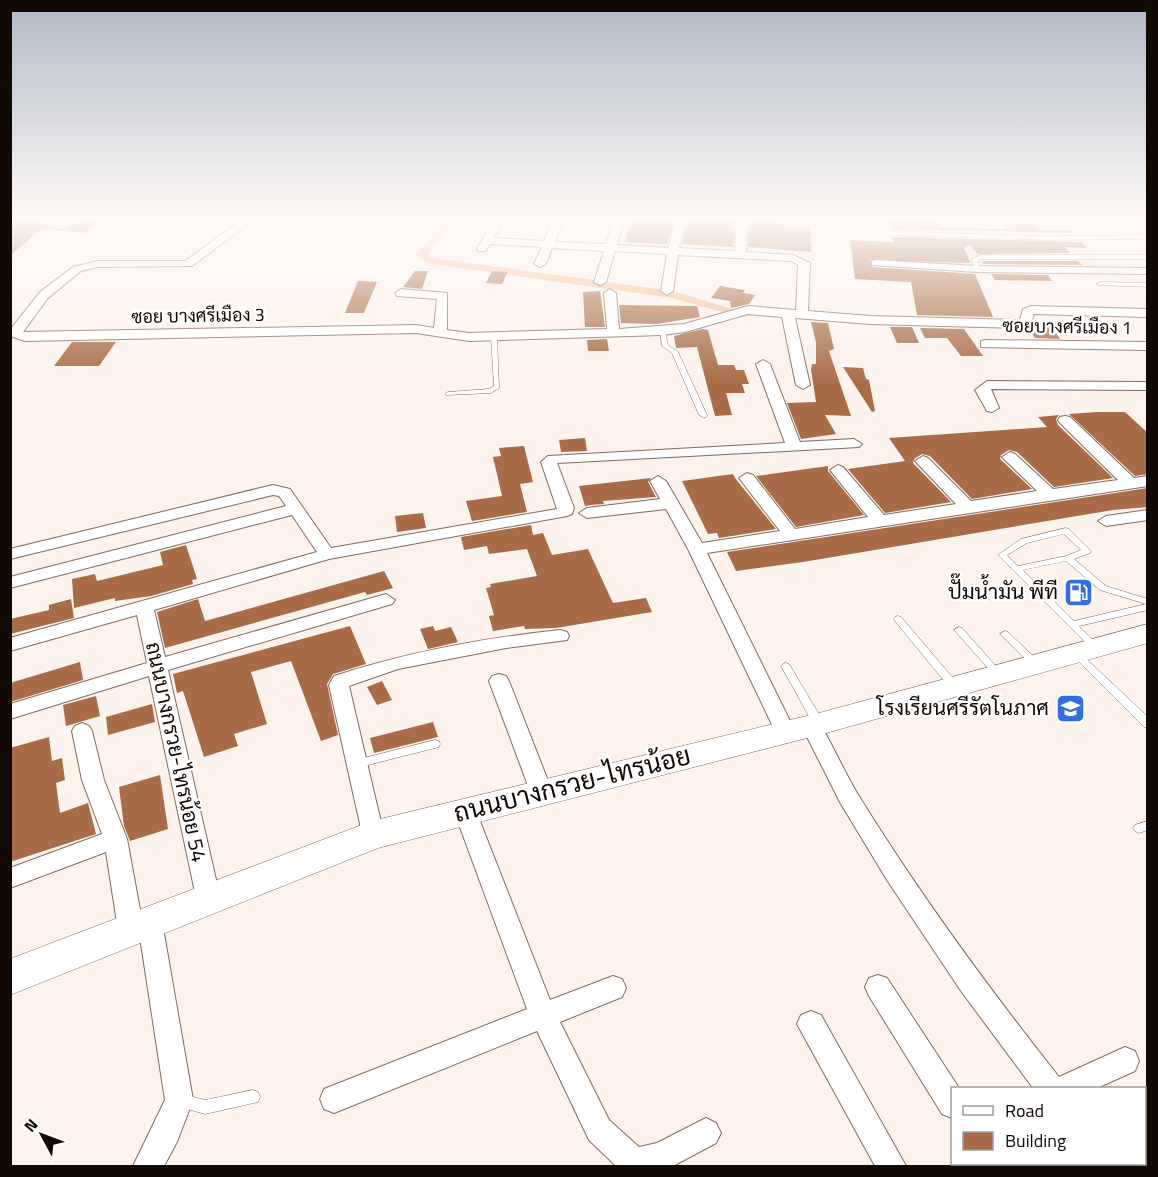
<svg xmlns="http://www.w3.org/2000/svg" width="1158" height="1177" viewBox="0 0 1158 1177" font-family="'Titillium Web',Sarabun,sans-serif">
<rect width="100%" height="100%" fill="#fdf2ec"/>
<g fill="none" stroke-linecap="round" stroke-linejoin="round">
<!-- canal -->
<path fill="#fdbd96" fill-rule="evenodd" d="M445 219H455L428 254 433 258 673 291 732 309 726 313 672 298 426 263 416 255Z"/>
</g>
<!-- building -->
<path fill="#a86d48" d="M10 219H43L44 224 64 229 83 219H108L85 233 41 229 10 256Z
M630 219H675L667 244 625 242Z
M689 219H735L733 247 682 244Z
M749 219H779L776 222 779 225 810 227 811 252 748 247Z
M888 219 937 221 940 227 977 228 1008 229 1004 224 1034 223 1039 230H1073L1075 233 890 229Z
M892 237 1082 242 1087 248 1065 247 1070 253 977 254 970 245 964 248 971 263 870 260 872 267 975 274 993 317 917 315 911 282 855 279 850 240 894 242Z
M982 261H1078L1082 265 983 264Z
M415 271H428L422 289 403 287Z
M492 271 508 272 502 284 486 283Z
M991 274 1048 275 1052 281 995 280Z
M358 281 377 282 364 313H345Z
M720 286 745 290 743 293 755 295 749 304 731 308 730 301 711 298Z
M600 291 605 327H585L583 292Z
M619 305 697 306 700 317 656 324 621 323Z
M811 322 828 323 834 349 829 351 851 416 825 415 836 434 801 439 787 403 816 402 811 370 812 364H816V342Z
M1032 326H1051L1060 339 1035 338 1029 329Z
M890 327H912L919 343H897Z
M920 328 964 329 983 356H961L947 338H925Z
M702 329 708 330 718 365H734L736 370H744L749 384H742L745 393H726L732 415 715 416 697 347 676 348 674 336Z
M607 339 609 351H588L587 340Z
M72 342H116L99 366H54Z
M843 367 863 368 866 379 869 380 875 411 872 412Z
M1097 412H1125L1148 433V474L1135 476 1069 414Z
M1059 415 1056 419 1058 425 1113 478 1054 487 1017 452 1009 450 1001 455 1000 459 1032 489 972 499 930 456 922 454 914 459 913 463 951 502 885 513 848 469 905 461 889 438 1047 427 1038 417Z
M585 438 587 451 561 452 559 440Z
M524 446 533 482 520 484 527 512 472 521 466 501 502 496 493 457 501 456 499 448Z
M828 466V471L864 515 796 527 756 476Z
M733 474 735 478 776 529 719 538 717 533 708 534 682 481Z
M651 478 648 482 656 497 603 501 604 504 590 505 585 506 579 486Z
M1148 488V507L1113 510 803 562 736 571 727 552Z
M423 513 426 528 397 532 395 516Z
M531 525 533 535 543 533 552 555 588 549 613 603 646 598 652 612 556 628 525 629 524 626 493 631 489 616 494 615 486 588 491 587 490 584 537 576 527 549 489 554 487 546 464 550 461 537Z
M186 545 197 579 192 580 193 584 151 596 115 601V598L74 608 72 579 95 574 97 581 163 565 160 552Z
M384 571 393 588 367 595 365 592 165 648 157 612 198 599 205 621Z
M71 599 74 618 10 634V619L49 610V605Z
M350 626 366 664 333 674 327 684 338 735 321 741 291 661 251 672 267 724 234 734 238 746 204 757 183 691 177 693 173 674Z
M433 626 435 631 451 627 458 642 428 649 420 629Z
M80 662 83 680 10 702V683Z
M382 681 392 700 377 705 367 687Z
M96 696 100 716 66 726 63 705Z
M152 704 155 722 108 735 106 717Z
M433 722 438 737 374 753 370 738Z
M49 737 52 761 62 758 65 780 56 783 60 813 88 803 96 834 10 862V748Z
M160 775 168 829 130 841 124 826 119 787Z"/>
<g fill="none" stroke-linecap="round" stroke-linejoin="round">
<defs>
<path id="lane" d="M47 219 64 223 74 219H81L65 227 45 222 44 221Z
M965 219H1096L1093 221H968Z
M781 220 869 223 888 231 1045 236 1148 235V239L1045 240 887 235 868 227 779 223 778 222Z
M981 255H1148V259H982L978 260 980 269 975 270 972 259Z
M1100 282 1148 283V287L1098 285 1097 284Z
M660 330 665 331 668 345 678 352 707 415 706 417H703L699 415 672 353 662 346Z
M494 334 497 336 499 388 491 393 446 395V393L448 392 489 389 494 386 491 336Z
M1066 528 1069 529 1091 551 1090 553 1074 559 1106 586 1148 599V610L1079 626 1101 648 1096 651 1093 650 998 555 1021 539ZM1064 534 1081 550 1066 556 1018 566 1007 555 1027 543ZM1066 561 1100 590 1146 604 1074 621 1023 570Z
M898 616 901 617 958 684 959 686 958 688H950L895 621 893 619 895 617Z
M959 627 962 628 1001 672 1003 674 1001 676H995L956 632 954 630Z
M1005 631 1008 632 1038 661 1040 663 1038 665H1032L1002 636 1000 634Z
M1075 650 1078 651 1148 717V728L1144 727 1070 653 1072 651Z
M786 663 789 664 823 721 824 724 823 727H815L781 666 783 664Z
M435 740 439 741 440 744 439 747 356 768 352 767 351 764 352 761 356 760Z
M1148 821V830L1139 833 1135 831 1133 828 1135 825Z
M253 1090 258 1092 260 1097 258 1102 205 1114 177 1106 175 1101 177 1096 182 1094 205 1100Z"/>
<path id="street" d="M243 219H255L192 266 98 267 81 271 48 298 23 332 416 325 434 328 437 299 397 296 395 293 401 289 447 293V330L469 333 607 329 604 293 610 289 616 293 619 329 684 324 748 306 796 310 798 265 791 261 678 255 673 291 667 295 661 291 667 254 615 251 606 282 600 285 594 282 604 251 552 248 546 264 540 267 534 264 542 247 490 244 486 251H478L477 249 494 219H504L494 238 544 241 554 219H564L555 242 606 244 614 219H624L617 245 668 248 677 219H687L679 248 735 251 737 219H747L746 252 793 255 810 263 808 311 870 316 1020 320 1023 309 1032 306 1148 309V317L1034 314 1030 326 1021 328 870 324 795 318 810 385 803 389 796 385 782 317 748 314 685 332 662 335 469 341 416 333 25 341 10 336V330L40 292 73 267 98 261H185Z
M876 260 977 266 1148 268V274L977 272 872 265V261Z
M986 340 1148 342V350L981 347V341Z
M763 360 770 364 800 442 854 439 862 444 859 447 557 463 574 508 572 514 567 516 329 559 154 610 165 657 386 594 395 600 392 604 168 670 220 897 217 904 208 907 199 904 196 897 149 676 10 719V704L147 663 137 615 10 651V638L317 552 292 515 10 588V577L286 506 279 496 273 495 10 559V549L273 485 290 489 331 548 557 509 541 462 548 456 785 443 756 364Z
M987 381 1148 382V390L991 389 999 408 992 412 987 411 975 390Z
M1065 416 1070 417 1134 478 1148 476V486L707 553 795 731 792 736 785 739 778 736 775 731 688 549 666 509 587 518 579 513 587 508 660 499 650 481 658 476 666 481 702 543 780 531 739 478 747 473 753 475 795 529 868 517 830 470 838 465 843 467 884 515 956 504 915 461 923 456 928 458 971 501 1037 491 1002 457 1010 452 1015 454 1053 489 1118 480 1060 423 1058 420 1060 417Z
M1148 510V520L1106 526 1098 521 1106 516Z
M560 630 567 632 569 636 567 640 506 648 398 669 349 686 384 835 380 842 372 844 364 842 329 685 334 676C408 652 483 638 560 630Z
M499 674 506 676 509 681 552 791 549 797 541 800 533 797 530 791 489 681 492 676Z
M811 717 818 720C832 744 843 769 857 793 918 892 987 986 1059 1077L1125 1047 1135 1051 1139 1061 1135 1071 1097 1088H1033L961 991 887 880 841 804 801 725 804 720Z
M82 723 89 726 92 731 104 780 127 839 141 915 150 911 159 914 162 922 193 1100 177 1142 164 1166H133L165 1100 140 937 131 940 122 937 118 929 106 852 10 888V868L102 834 82 780 72 731 75 726Z
M465 802 473 805 476 811 550 1000 613 976 622 979 626 988 622 997 560 1022 609 1120 639 1147 657 1143 706 1118 716 1123 721 1133 716 1143 673 1166H616L589 1140 537 1031 334 1113 324 1109 320 1099 324 1089 527 1009 454 811 457 805Z
M878 975 887 978 959 1088H952V1118L942 1114 869 996 865 987 869 978Z
M811 1011 821 1015 906 1166H875L797 1024 801 1015Z
M976 1164H1007L1008 1166H977Z
M1049 1164H1082L1081 1166H1048Z
M1094 1164H1125L1126 1166H1095Z"/>
<path id="secondary" d="M1148 624V643L819 735 378 848 10 995V959L372 821 819 713Z"/>
</defs>
<!-- lane casing -->
<use href="#lane" stroke="#826b5d" stroke-width="1"/>
<!-- street casing -->
<use href="#street" stroke="#826b5d" stroke-width="2"/>
<!-- secondary casing -->
<use href="#secondary" stroke="#826b5d" stroke-width="1"/>
<!-- lane -->
<use href="#lane" fill="#fff" fill-rule="evenodd"/>
<!-- street -->
<use href="#street" fill="#fff" fill-rule="evenodd"/>
<!-- secondary -->
<use href="#secondary" fill="#fff" fill-rule="evenodd"/>
</g>
<!-- sky -->
<linearGradient id="sky" x2="0" y2="1"><stop stop-color="#b0b8c7"/><stop offset="0.57" stop-color="#fef9f6"/><stop offset="1" stop-color="#fef9f6" stop-opacity="0"/></linearGradient>
<rect width="1158" height="384" fill="url(#sky)"/>
<!-- icons -->
<defs>
<symbol id="fuel-square" viewBox="-11 -11 22 22"><rect x="-9" y="-9" width="18" height="18" rx="4" fill="#356edc" stroke="#fff"/><path d="M-5.5-6h7V0h2V4h1.3V-2.5L3-4.5l.8-.8L6-3V5H2.5V1h-1V6h-7ZM-4.2-4.7v3.2H.2V-4.7Z" fill="#fff"/></symbol>
<symbol id="school-square" viewBox="-11 -11 22 22"><rect x="-9" y="-9" width="18" height="18" rx="4" fill="#356edc" stroke="#fff"/><path d="M0-5L7-2L0 1L-7-2ZM-4 1L0 2.5L4 1V4Q0 6-4 4Z" fill="#fff"/></symbol>
</defs>
<g fill-rule="evenodd">
<use href="#fuel-square" x="1062" y="576" width="33" height="33"/>
<use href="#school-square" x="1054" y="692" width="33" height="33"/>
</g>
<g text-anchor="middle" stroke-width="5" stroke-linejoin="round" paint-order="stroke">
<!-- far-street labels -->
<g font-size="18" fill="#120905" stroke="#fff">
<text transform="translate(198 316) rotate(-1)" y="6">ซอย บางศรีเมือง 3</text>
<text transform="translate(1067 327) rotate(1)" y="6">ซอยบางศรีเมือง 1</text>
</g>
<!-- poi labels -->
<g font-size="21" fill="#120905" stroke="#fff" text-anchor="end">
<text x="1058" y="599">ปั๊มน้ำมัน พีที</text>
<text x="1049" y="715">โรงเรียนศรีรัตโนภาศ</text>
</g>
<!-- street labels -->
<g font-size="21" fill="#120905" stroke="#fff">
<text transform="translate(176 752) rotate(78)" y="7">ถนนบางกรวย-ไทรน้อย 54</text>
</g>
<!-- near-street labels -->
<g font-size="26" fill="#120905" stroke="#fff">
<text transform="translate(572 784) rotate(-14)" y="9">ถนนบางกรวย-ไทรน้อย</text>
</g>
</g>
<!-- border -->
<rect width="1158" height="1177" fill="none" stroke="#120905" stroke-width="24"/>
<!-- legend -->
<rect x="951" y="1087" width="195" height="78" fill="#ffffff" stroke="#a09d9b" stroke-width="1.5"/>
<rect x="963" y="1106" width="30" height="9" fill="#ffffff" stroke="#a09d9b" stroke-width="1.5"/>
<text x="1005" y="1117" font-size="18" fill="#120905">Road</text>
<rect x="963" y="1132" width="30" height="18" fill="#a86d48" stroke="#a09d9b" stroke-width="1.5"/>
<text x="1005" y="1147" font-size="18" fill="#120905">Building</text>
<!-- north arrow -->
<g transform="translate(42 1135) rotate(311)" stroke="#ffffff" stroke-width="4.5" paint-order="stroke">
<path d="M0-4.5L10 22L0 15L-10 22Z" fill="#120905"/>
<text y="-9" font-size="16" font-weight="bold" text-anchor="middle" fill="#120905">N</text>
</g>
</svg>
